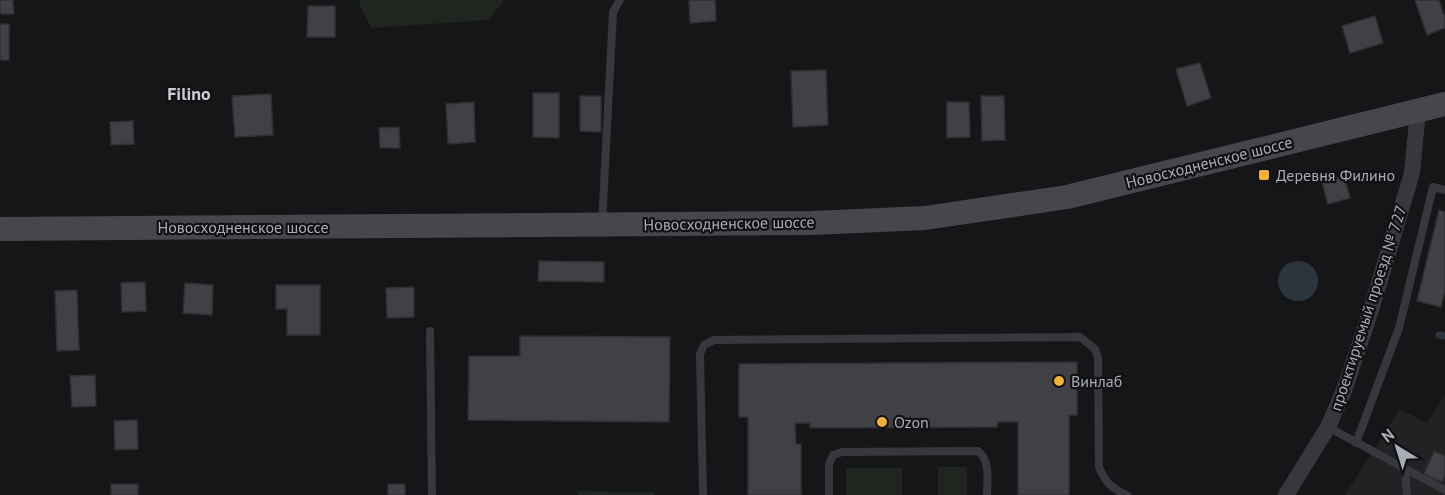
<svg xmlns="http://www.w3.org/2000/svg" width="1445" height="495" viewBox="0 0 1445 495" font-family="'PT Sans',sans-serif">
<rect width="100%" height="100%" fill="#161618"/>
<!-- built -->
<path fill="#222225" d="M1445 395V495H1345L1400 409 1427 423Z"/>
<!-- green -->
<path fill="#1e261f" d="M360 0H503V2L488 20 371 28 360 5Z
M938 467H967V495H938Z
M846 468H902V495H846Z
M578 491 654 492V495H578Z"/>
<!-- water -->
<path fill="#2c353c" d="M1278 281a20 20 0 1 1 40 0a20 20 0 1 1-40 0Z"/>
<g fill="none" stroke-linecap="round" stroke-linejoin="round">
<!-- stream -->
<path stroke="#2c353c" stroke-width="7" d="M1439 335 1445 336"/>
</g>
<!-- building -->
<path fill="#404145" stroke="#303034" stroke-width="1.5" d="M0 0H13L14 14H0Z
M689 0H715L716 21 690 23Z
M1415 0H1439L1445 18V28L1427 35Z
M308 6H335V37H307Z
M1375 16 1383 43 1350 53 1342 26Z
M0 24H9V60H0Z
M1200 63 1211 98 1187 106 1176 69Z
M826 70 828 125 793 127 791 71Z
M533 93H559V138L533 137Z
M271 94 273 135 235 137 232 96Z
M580 96H601V132L580 131Z
M981 96H1004L1005 140 982 141Z
M474 102 475 142 448 144 446 104Z
M947 102H969L970 137 947 138Z
M133 121 134 144 111 145 110 122Z
M399 127 400 148H380L379 128Z
M1344 176 1350 198 1328 204 1322 182Z
M1439 210 1445 212V290L1441 307 1417 301Z
M539 261 604 262V282L538 281Z
M145 282 146 311 122 312 121 283Z
M185 283 213 285 212 315 183 313Z
M276 285H320V335H287V309H276Z
M414 287V317L387 318 386 288Z
M77 290 79 350 57 351 55 291Z
M520 336 670 337 669 422 468 420 469 356H520Z
M1077 362V415H1069V495H1018V422H998L997 427 810 428V423H795L796 444H801V495H748V417H739V364Z
M95 375 96 406 72 407 70 376Z
M137 420 138 449 115 450 114 421Z
M1434 451 1445 456V475L1442 482 1424 474Z
M111 484H138V495H111Z
M388 484H405V495H388Z"/>
<g fill="none" stroke-linecap="round" stroke-linejoin="round">
<!-- service -->
<path stroke="#37383d" stroke-width="8" d="M602 224 613 12 620 0
M430 331 432 495
M1328 427 1445 490
M1356 443 1399 328 1433 187 1445 190
M1405 469 1407 495
M703 495 700 354 704 345 714 340 1080 337 1095 349 1098 358 1099 467C1105 482 1112 489 1127 495
M829 495V464L833 455 842 452 978 451C991 461 987 480 987 495"/>
<!-- minor -->
<path stroke="#37383d" stroke-width="16" d="M1286 495 1328 427 1345 388 1371 310 1412 173 1418 111"/>
<!-- secondary -->
<path stroke="#45474d" stroke-width="24" d="M0 229 812 223 925 218 1067 197 1445 104"/>
</g>
<!-- markers -->
<g fill="#f2b134" stroke="#111113" stroke-width="2">
<rect x="1258" y="169" width="12" height="12" rx="3"/>
<circle cx="1059" cy="381" r="6"/>
<circle cx="882" cy="422" r="6"/>
</g>
<g text-anchor="middle" stroke-width="4.5" stroke-linejoin="round" paint-order="stroke">
<!-- street labels -->
<g font-size="16" fill="#a8adb8" stroke="#111113">
<text transform="translate(1209 162) rotate(-14)" y="6">Новосходненское шоссе</text>
<text transform="translate(729 223) rotate(-1)" y="6">Новосходненское шоссе</text>
<text x="243" y="233">Новосходненское шоссе</text>
<text transform="translate(1368 308) rotate(-72)" y="6">проектируемый проезд № 727</text>
</g>
<!-- poi labels -->
<g font-size="16" fill="#a8adb8" stroke="#111113" text-anchor="start">
<text x="1276" y="181">Деревня Филино</text>
<text x="1071" y="387">Винлаб</text>
<text x="894" y="428">Ozon</text>
</g>
<!-- neighbourhood labels -->
<g font-size="18" font-weight="bold" fill="#c9ccd4" stroke="#111113">
<text x="189" y="100">Filino</text>
</g>
</g>
<!-- north arrow -->
<g transform="translate(1397 447) rotate(322)" stroke="#111113" stroke-width="4.5" paint-order="stroke">
<path d="M0-4.5L10 22L0 15L-10 22Z" fill="#a8adb8"/>
<text y="-9" font-size="16" font-weight="bold" text-anchor="middle" fill="#a8adb8">N</text>
</g>
</svg>
